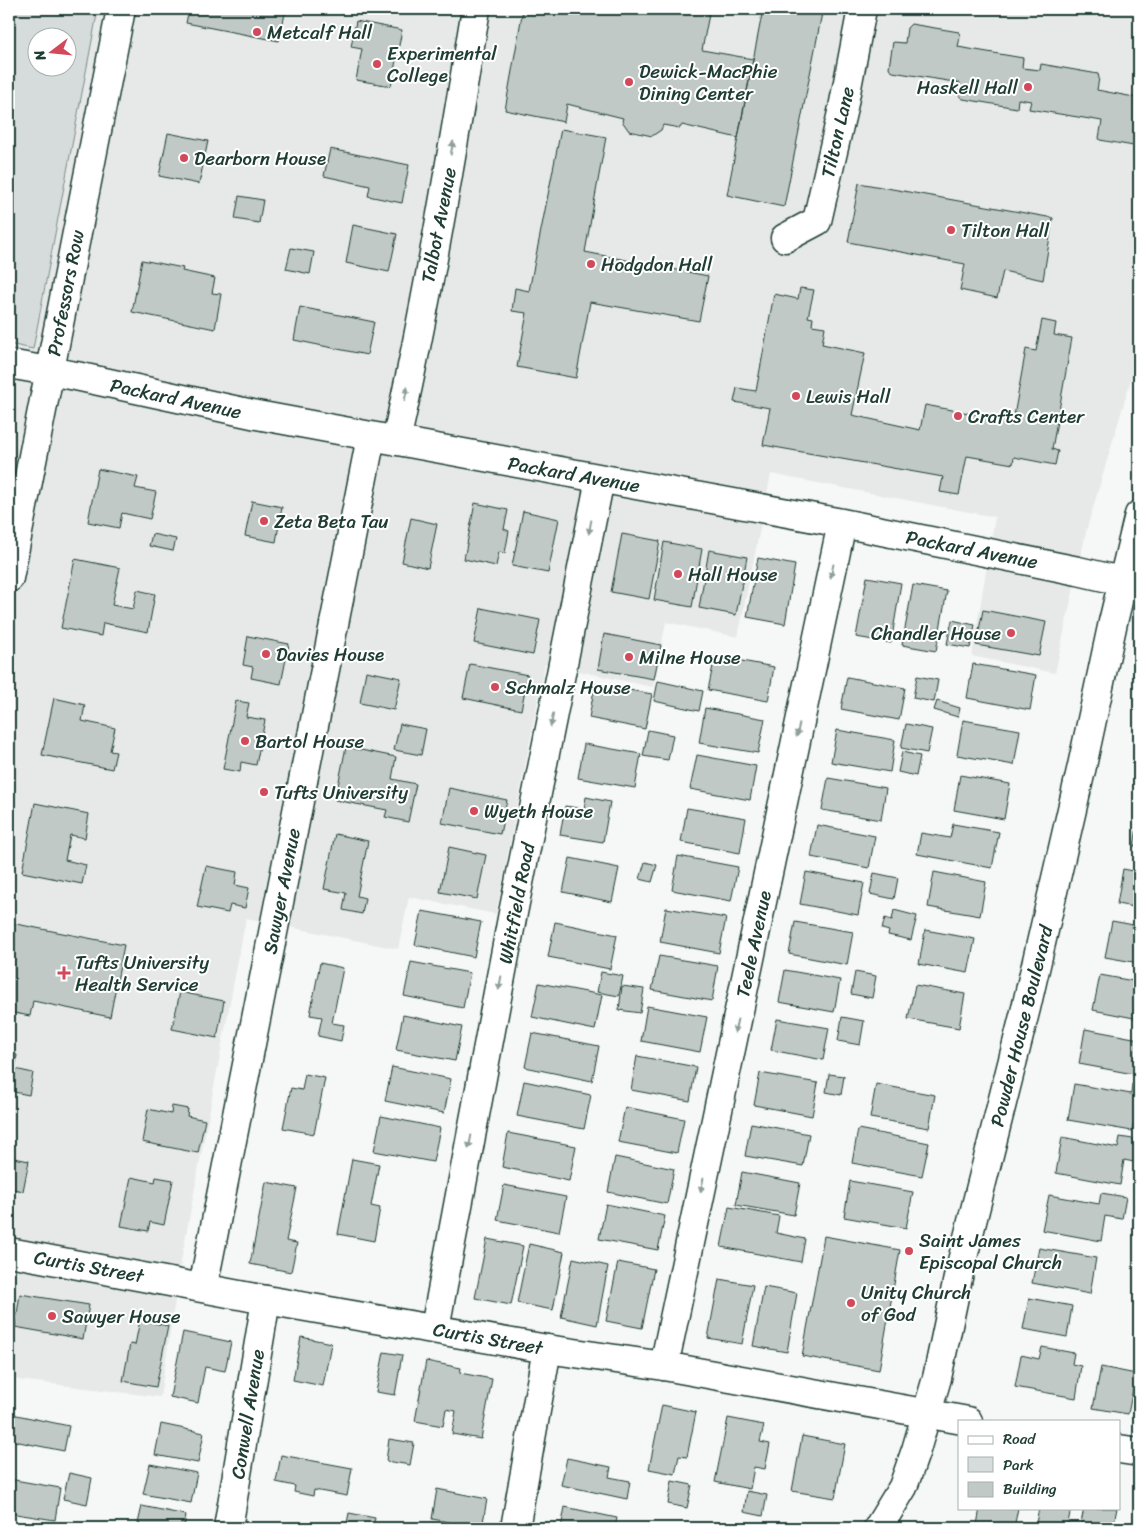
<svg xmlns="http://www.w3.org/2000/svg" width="1148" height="1537" viewBox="0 0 1148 1537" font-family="Sriracha,sans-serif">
<rect width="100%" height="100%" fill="#f6f7f7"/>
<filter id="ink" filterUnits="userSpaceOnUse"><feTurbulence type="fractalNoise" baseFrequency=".02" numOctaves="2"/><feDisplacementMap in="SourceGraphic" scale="10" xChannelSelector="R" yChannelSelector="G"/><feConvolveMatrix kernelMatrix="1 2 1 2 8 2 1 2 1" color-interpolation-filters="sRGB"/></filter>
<g filter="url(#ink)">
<!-- built -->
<path fill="#e6e9e8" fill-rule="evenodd" d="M9 9H1139V352L1087 528 1055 673 972 656 995 517 771 474 738 637 666 622 653 687 545 664 496 914 409 897 398 949 246 918 181 1261 160 1397 19 1380 9 1376ZM38 38H68V68H38Z"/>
<!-- green -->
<path fill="#d6dcdb" stroke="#7a8c88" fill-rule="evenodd" d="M9 9H98L33 349 9 344ZM38 38H68V68H38Z"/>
<!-- building -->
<path fill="#c0c9c6" stroke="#1f3d34" d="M189 9H286L279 41 186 23Z
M523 9H710L702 50 753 59 738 138 682 125 680 128 663 125 661 130 652 136 629 131 622 121 623 118 567 104 564 122 505 110Z
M763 9H800L822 13 784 207 727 195Z
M356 21 402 30 391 86 356 80 362 49 351 47Z
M911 24 959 32 960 37 958 47 1023 58 1022 68 1040 70 1041 64 1098 74 1099 78 1097 90 1139 98V147L1100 140 1099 138 1102 121 1029 109 1031 101 1018 99 1017 108 963 99 958 95 960 83 893 72 890 70 889 67 893 42 905 43 907 28Z
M561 129 606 137 585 252 708 276 699 321 590 302 576 378 517 367 527 313 512 311 515 288 529 291Z
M168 133 208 141 199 184 159 176Z
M330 149 409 165 402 203 368 196 370 186 324 176Z
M859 183 1053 218 1043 280 1003 271 997 298 960 290 965 264 848 242Z
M239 196 263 200 259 223 235 219Z
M353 225 397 234 389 272 346 263Z
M291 248 314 252 310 274 286 269Z
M142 260 183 268 182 271 215 278 212 293 221 294 215 329 132 312Z
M800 288 814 290 808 317 813 318 812 325 825 327 822 344 865 353 852 415 920 430 925 405 1007 420 1008 415 1014 416 1026 349 1036 351 1042 320 1056 323 1054 335 1072 338 1052 449 1058 451 1055 465 1014 457 1013 464 967 456 959 495 940 492 943 477 763 445 770 408 734 402 737 388 756 391 774 294 798 299Z
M300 307 374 322 367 355 294 340Z
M98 469 138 477 135 488 156 492 150 519 122 513 119 528 88 522Z
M252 501 282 507 276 542 245 536Z
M475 503 508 510 504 529 509 531 505 553 499 552 496 566 464 559Z
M523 511 559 519 548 573 512 566Z
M411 518 437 524 428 568 402 562Z
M152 534 176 539 173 551 149 546Z
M622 534 660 541 649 599 611 592Z
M664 542 702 549 692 607 654 600Z
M709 550 747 557 736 615 699 608Z
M758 558 795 565 785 624 747 617Z
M75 559 120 568 112 605 133 609 137 590 155 594 148 632 103 623 101 636 61 628Z
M867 577 901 583 891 643 856 637Z
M913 585 947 591 936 651 902 645Z
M481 608 540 620 533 655 474 643Z
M983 610 1046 622 1039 656 976 645Z
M952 620 975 625 970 648 947 644Z
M604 634 661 645 654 679 598 669Z
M248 636 289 644 281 684 251 678 253 667 243 665Z
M715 656 774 667 768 701 708 690Z
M470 664 528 675 521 710 463 698Z
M973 664 1036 675 1030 710 967 698Z
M366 671 401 678 394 710 360 703Z
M917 676 938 680 934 702 913 698Z
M847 677 905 688 899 720 841 709Z
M658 681 703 691 699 711 654 701Z
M595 684 652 694 645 729 589 718Z
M54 698 85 705 82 721 115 728 110 751 116 752 112 769 42 755Z
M236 701 249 703 246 717 265 720 256 765 241 762 240 772 223 769Z
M937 701 960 708 958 717 934 710Z
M705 708 765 719 758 753 699 743Z
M963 720 1020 730 1014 765 957 755Z
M400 724 426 729 421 755 394 750Z
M906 724 932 729 927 753 901 748Z
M648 730 673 735 668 760 643 756Z
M837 730 895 740 890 772 831 762Z
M584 744 641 754 635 788 578 778Z
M346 747 396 757 392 779 416 784 408 822 385 817 387 810 335 800Z
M902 752 920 756 916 776 898 772Z
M697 755 756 766 750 800 690 789Z
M960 775 1010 784 1004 819 954 810Z
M828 778 886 788 881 820 822 810Z
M449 788 507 800 500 834 442 823Z
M586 797 610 802 603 842 560 835 565 806 584 809Z
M35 803 89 814 85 838 70 835 65 860 86 865 82 884 22 872Z
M687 808 746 818 740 853 681 842Z
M1139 814V847L1134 846Z
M953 824 999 832 992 868 917 854 921 833 950 838Z
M817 825 875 836 869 868 811 857Z
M335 834 368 841 357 896 365 898 362 914 343 910 346 893 324 889Z
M449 847 486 855 477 899 440 892Z
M678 856 738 867 731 901 672 890Z
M570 858 619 868 612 902 563 892Z
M645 862 657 865 652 882 640 879Z
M206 866 237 872 235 885 249 888 245 908 230 905 228 913 197 907Z
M1123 869 1139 872V908L1117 904Z
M806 872 864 883 858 915 800 904Z
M934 872 986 882 980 916 928 907Z
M874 873 898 878 894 899 870 894Z
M666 908 726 918 719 953 660 942Z
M894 910 917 916 911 940 888 935 889 931 882 929 885 918 892 920Z
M422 911 481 922 474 957 415 945Z
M1112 921 1139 926V963L1105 957Z
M555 922 617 935 610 969 548 957Z
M795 922 853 932 847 965 789 954Z
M11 923 124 945 110 1017 33 1001 30 1016 9 1012V934Z
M925 930 975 939 968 973 919 964Z
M659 956 718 966 712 1001 652 990Z
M411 962 470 973 463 1008 404 996Z
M320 963 343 968 332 1023 344 1025 341 1041 318 1036 322 1017 310 1015Z
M785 970 840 980 834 1012 779 1002Z
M601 972 623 976 619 996 597 992Z
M855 972 876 976 872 998 851 994Z
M1100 975 1139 982V1019L1093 1010Z
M539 983 602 995 595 1030 532 1017Z
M915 985 965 994 959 1028 908 1019Z
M622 986 644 989 640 1013 619 1010Z
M180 992 224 1001 217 1038 172 1029Z
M647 1006 707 1017 700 1052 641 1041Z
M403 1015 462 1027 455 1061 396 1050Z
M842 1017 864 1021 860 1045 838 1041Z
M777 1019 829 1028 823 1060 771 1050Z
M1085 1029 1139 1039V1075L1079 1064Z
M532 1033 599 1046 592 1081 525 1067Z
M9 1054 17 1055 15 1069 33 1073 29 1095 9 1091Z
M637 1056 696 1067 690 1101 631 1090Z
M392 1067 451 1079 444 1113 385 1101Z
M760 1073 818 1083 812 1116 754 1105Z
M305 1074 325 1078 314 1134 283 1128 291 1088 302 1090Z
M829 1074 844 1076 841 1095 826 1092Z
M524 1081 591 1095 584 1129 517 1116Z
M876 1084 935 1095 929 1128 870 1118Z
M1074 1084 1131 1094 1132 1084 1139 1085V1107H1137L1132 1131 1068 1120Z
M172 1106 188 1109 187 1116 205 1120 198 1153 142 1142 148 1109 171 1114Z
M625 1107 684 1119 677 1153 618 1142Z
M381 1116 440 1128 433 1162 374 1151Z
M751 1123 809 1134 803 1166 745 1156Z
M858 1129 929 1143 922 1176 852 1163Z
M508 1133 576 1146 569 1181 502 1167Z
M1062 1137 1118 1148 1120 1137 1139 1140V1163L1124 1160 1120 1185 1056 1173Z
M9 1157 29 1161 23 1191 9 1188Z
M615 1157 674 1169 667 1204 608 1192Z
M352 1159 379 1164 371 1206 380 1208 374 1241 338 1234Z
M742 1172 800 1183 794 1215 736 1205Z
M131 1177 155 1182 156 1177 173 1180 164 1225 150 1222 148 1231 121 1226Z
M850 1181 913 1192 906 1228 844 1217Z
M266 1182 297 1188 286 1241 297 1243 291 1272 250 1264Z
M504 1185 566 1197 559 1232 497 1220Z
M1101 1193 1126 1197 1122 1219 1105 1216 1101 1241 1042 1230 1049 1195 1099 1204Z
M606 1204 665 1216 658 1250 599 1239Z
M729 1207 779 1216 776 1233 805 1239 801 1262 721 1247Z
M824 1236 900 1250 879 1370 802 1356Z
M487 1239 523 1246 511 1305 475 1298Z
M529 1244 564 1252 553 1310 517 1303Z
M1039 1248 1096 1258 1090 1294 1032 1283Z
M573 1258 608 1266 597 1325 561 1317Z
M618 1262 654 1269 642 1328 606 1321Z
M719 1279 753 1285 742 1344 708 1338Z
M764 1287 797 1293 787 1352 753 1346Z
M20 1294 89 1305 83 1339 15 1327Z
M1029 1298 1072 1306 1067 1337 1023 1329Z
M140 1320 168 1326 156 1387 123 1381 130 1344 135 1345Z
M183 1332 231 1342 225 1371 205 1367 198 1403 170 1397Z
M301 1337 331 1343 323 1386 293 1380Z
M1042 1347 1074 1353 1072 1364 1081 1366 1076 1398 1015 1387 1021 1355 1039 1359Z
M384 1352 402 1355 395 1395 376 1392Z
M426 1361 461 1368 460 1373 492 1379 481 1439 452 1434 456 1411 446 1409 443 1426 415 1421Z
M1101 1367 1136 1374 1128 1414 1093 1408Z
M662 1405 696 1412 687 1457 679 1456 675 1474 649 1469Z
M12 1414 69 1426 64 1451 9 1440Z
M728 1418 764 1425 760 1442 770 1444 765 1469 754 1467 750 1489 715 1482Z
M161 1424 204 1433 198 1463 155 1455Z
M802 1436 845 1444 835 1498 792 1491Z
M389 1439 414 1443 410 1465 386 1461Z
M281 1455 352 1468 347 1496 314 1490 313 1496 294 1492 295 1486 276 1482Z
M567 1458 611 1467 609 1477 630 1481 627 1499 561 1485Z
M150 1464 197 1473 191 1503 143 1494Z
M69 1473 92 1478 87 1504 63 1499Z
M9 1479 60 1488 55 1520 9 1513Z
M672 1481 692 1485 687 1508 668 1504Z
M437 1489 487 1499 482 1528 432 1519Z
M747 1491 767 1495 763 1516 744 1512Z
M142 1506 186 1515 184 1528H137Z
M565 1507 617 1518 615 1528H561Z
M980 1508H1018L1014 1528H992L977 1525Z
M1039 1508H1071L1067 1528H1035Z
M1084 1508H1117L1113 1528H1080Z
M349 1513 375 1518 373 1528H346Z"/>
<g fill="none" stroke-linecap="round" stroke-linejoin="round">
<defs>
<path id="minor" d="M785 238 817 221 843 108 862 9
M9 364 76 376 257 415 842 523 1078 571 1139 585
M396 441C428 299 452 153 476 9
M9 578 121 9
M203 1287 371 437
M435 1328 512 918 600 479
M664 1366 842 523
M228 1528 266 1300
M515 1528 547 1349"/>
<path id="tertiary" d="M9 1252 266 1300 547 1349 664 1366 968 1421
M1119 1449 1139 1452"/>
<path id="secondary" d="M878 1528 903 1487 916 1450 937 1378 959 1273 1026 1008 1082 766 1113 622 1139 515"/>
</defs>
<!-- minor casing -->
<use href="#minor" stroke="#1f3d34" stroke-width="31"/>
<!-- tertiary casing -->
<use href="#tertiary" stroke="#1f3d34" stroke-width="31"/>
<!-- secondary casing -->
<use href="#secondary" stroke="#1f3d34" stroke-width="31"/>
<!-- minor -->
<use href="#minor" stroke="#fff" stroke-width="28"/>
<!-- tertiary -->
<use href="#tertiary" stroke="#fff" stroke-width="28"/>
<!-- secondary -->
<use href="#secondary" stroke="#fff" stroke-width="28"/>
</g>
<!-- one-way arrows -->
<defs><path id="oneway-solid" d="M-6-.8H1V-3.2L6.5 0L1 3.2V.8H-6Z" transform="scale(1.25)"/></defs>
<g fill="#8f9e9a">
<use href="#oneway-solid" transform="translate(452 148) rotate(-79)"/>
<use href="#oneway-solid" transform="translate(406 394) rotate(-78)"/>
<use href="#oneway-solid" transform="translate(590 527) rotate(101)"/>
<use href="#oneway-solid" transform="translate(832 571) rotate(102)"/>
<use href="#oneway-solid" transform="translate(552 720) rotate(101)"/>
<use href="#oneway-solid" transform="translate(798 730) rotate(102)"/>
<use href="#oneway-solid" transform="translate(500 983) rotate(101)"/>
<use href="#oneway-solid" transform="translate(736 1026) rotate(102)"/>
<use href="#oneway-solid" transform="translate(470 1142) rotate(101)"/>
<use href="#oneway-solid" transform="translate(702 1185) rotate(102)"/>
</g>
</g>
<!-- markers -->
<g fill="#d1495b" stroke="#fff" stroke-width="2">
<circle cx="257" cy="32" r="5"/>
<circle cx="377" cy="64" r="5"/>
<circle cx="629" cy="82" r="5"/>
<circle cx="1028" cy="87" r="5"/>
<circle cx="184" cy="158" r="5"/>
<circle cx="951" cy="230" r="5"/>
<circle cx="591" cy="264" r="5"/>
<circle cx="796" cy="396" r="5"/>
<circle cx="958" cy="416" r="5"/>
<circle cx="264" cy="521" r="5"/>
<circle cx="678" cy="574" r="5"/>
<circle cx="1011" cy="633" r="5"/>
<circle cx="266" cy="654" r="5"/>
<circle cx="629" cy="657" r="5"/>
<circle cx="495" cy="687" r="5"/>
<circle cx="245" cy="741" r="5"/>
<circle cx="264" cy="792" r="5"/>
<circle cx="474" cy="811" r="5"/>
<path d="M61.5 965.5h5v5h5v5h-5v5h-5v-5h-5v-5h5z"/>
<circle cx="909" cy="1251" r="5"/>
<circle cx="851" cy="1303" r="5"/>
<circle cx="52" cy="1316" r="5"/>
</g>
<g text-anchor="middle" stroke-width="4" stroke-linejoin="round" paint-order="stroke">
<!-- poi labels -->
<g font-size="19" fill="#1f3d34" stroke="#fff" text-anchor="start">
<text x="267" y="39">Metcalf Hall</text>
<text x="387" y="60">Experimental<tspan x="387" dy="22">College</tspan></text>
<text x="639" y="78">Dewick-MacPhie<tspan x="639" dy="22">Dining Center</tspan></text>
<text x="1018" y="94" text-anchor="end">Haskell Hall</text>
<text x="194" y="165">Dearborn House</text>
<text x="961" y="237">Tilton Hall</text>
<text x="601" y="271">Hodgdon Hall</text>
<text x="806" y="403">Lewis Hall</text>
<text x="968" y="423">Crafts Center</text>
<text x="274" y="528">Zeta Beta Tau</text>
<text x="688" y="581">Hall House</text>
<text x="1001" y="640" text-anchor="end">Chandler House</text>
<text x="276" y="661">Davies House</text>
<text x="639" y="664">Milne House</text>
<text x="505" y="694">Schmalz House</text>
<text x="255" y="748">Bartol House</text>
<text x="274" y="799">Tufts University</text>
<text x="484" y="818">Wyeth House</text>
<text x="75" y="969">Tufts University<tspan x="75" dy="22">Health Service</tspan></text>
<text x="919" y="1247">Saint James<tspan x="919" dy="22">Episcopal Church</tspan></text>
<text x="861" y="1299">Unity Church<tspan x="861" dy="22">of God</tspan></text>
<text x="62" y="1323">Sawyer House</text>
</g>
<!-- street labels -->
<g font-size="19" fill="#1f3d34" stroke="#fff">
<text transform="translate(837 132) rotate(-77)" y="7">Tilton Lane</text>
<text transform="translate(438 225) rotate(-79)" y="7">Talbot Avenue</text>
<text transform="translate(65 293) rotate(-79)" y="7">Professors Row</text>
<text transform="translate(176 398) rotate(12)" y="7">Packard Avenue</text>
<text transform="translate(574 474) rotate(10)" y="7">Packard Avenue</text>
<text transform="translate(972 549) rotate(11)" y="7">Packard Avenue</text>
<text transform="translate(281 891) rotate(-79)" y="7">Sawyer Avenue</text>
<text transform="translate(516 903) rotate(-79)" y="7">Whitfield Road</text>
<text transform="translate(753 944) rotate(-78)" y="7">Teele Avenue</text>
<text transform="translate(1021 1026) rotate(-76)" y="7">Powder House Boulevard</text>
<text transform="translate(89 1266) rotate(10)" y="7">Curtis Street</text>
<text transform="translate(488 1338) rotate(10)" y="7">Curtis Street</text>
<text transform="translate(247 1414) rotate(-81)" y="7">Conwell Avenue</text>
</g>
</g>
<!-- margin -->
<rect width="1148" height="1537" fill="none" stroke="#fff" stroke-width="30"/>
<rect x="15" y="15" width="1118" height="1507" fill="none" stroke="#1f3d34" stroke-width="2" filter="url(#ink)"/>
<!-- legend -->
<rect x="958" y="1420" width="162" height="90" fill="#ffffff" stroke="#a5b1ae"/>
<rect x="968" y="1436" width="25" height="8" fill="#ffffff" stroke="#a5b1ae"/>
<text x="1003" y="1444" font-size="15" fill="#1f3d34">Road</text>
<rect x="968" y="1457" width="25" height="15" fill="#d6dcdb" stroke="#a5b1ae"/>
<text x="1003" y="1470" font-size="15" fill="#1f3d34">Park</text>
<rect x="968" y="1482" width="25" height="15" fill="#c0c9c6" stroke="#a5b1ae"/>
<text x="1003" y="1494" font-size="15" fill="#1f3d34">Building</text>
<!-- north arrow -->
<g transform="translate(52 52) rotate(254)"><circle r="24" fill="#ffffff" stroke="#a5b1ae"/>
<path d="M0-4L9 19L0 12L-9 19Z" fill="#d1495b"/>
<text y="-8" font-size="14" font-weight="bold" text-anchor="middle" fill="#1f3d34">N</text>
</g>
</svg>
